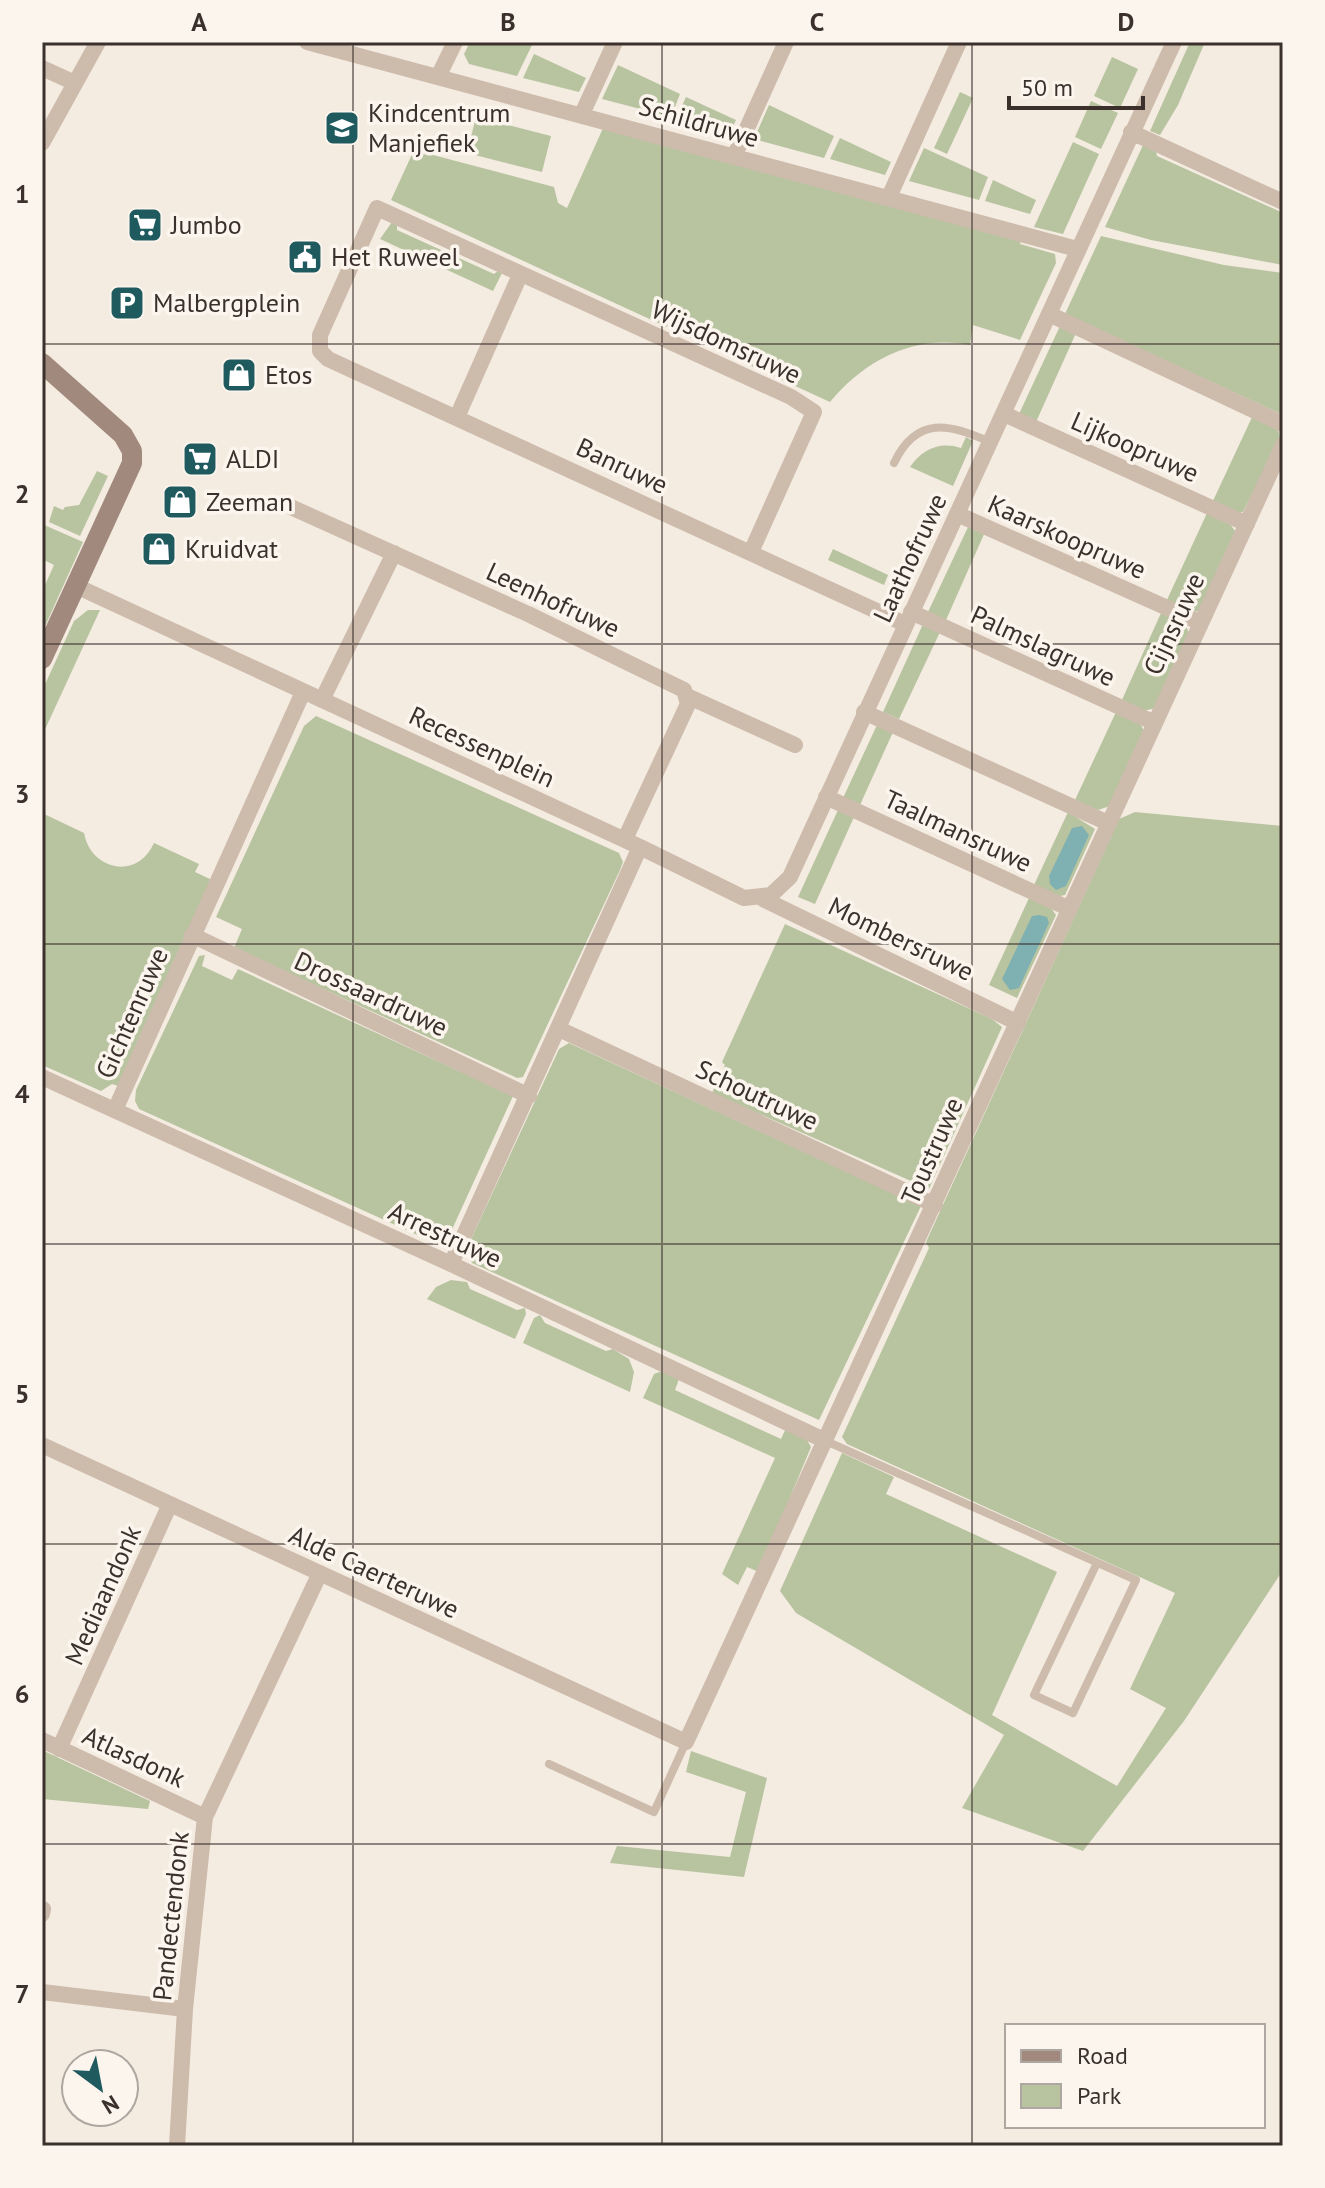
<svg xmlns="http://www.w3.org/2000/svg" width="1325" height="2188" viewBox="0 0 1325 2188" font-family="'PT Sans',sans-serif">
<rect width="100%" height="100%" fill="#f4ebe1"/>
<!-- green -->
<path fill="#b8c4a0" d="M470 42H530L533 43 517 76 469 64 464 54Z
M1190 42H1205L1178 105 1160 135 1150 131Z
M534 54 586 78 579 92 523 78Z
M1112 57 1138 69 1120 108 1094 96Z
M618 65 680 94 671 117 602 99Z
M960 92 973 98 947 154 934 148Z
M686 97 736 120 730 133 676 119Z
M1091 101 1118 113 1101 149 1075 137Z
M769 105 834 136 824 158 754 139Z
M476 117 551 136 542 172 467 153Z
M604 126 1022 238 1020 244 1055 254 1056 263 1020 340 973 325 970 345C914 334 865 360 830 402L391 200 414 150 554 187 558 203 567 208Z
M840 138 891 162 885 175 830 159Z
M1073 142 1099 154 1063 234 1034 227Z
M1144 143 1155 147 1157 156 1283 213V265L1151 240 1105 227Z
M924 148 988 177 979 200 909 181Z
M993 180 1036 200 1030 214 985 201Z
M392 222 397 225V230L494 274 498 271 502 273 493 291 380 239Z
M1101 236 1224 265 1283 273V415L1065 314Z
M1060 326 1076 333 1036 422 1019 414Z
M1253 415 1278 428 1280 440 1243 512 1239 513 1212 503Z
M966 437 973 441 953 486 910 467C922 449 940 441 961 448Z
M97 471 108 476 80 536 49 522 54 506 63 510 65 507 79 505Z
M1207 513 1230 524 1235 531 1200 610 1193 613 1166 602Z
M42 524 83 542 42 633V592L54 565 42 559Z
M969 525 985 532 946 620 928 612Z
M833 549 888 575 884 585 828 560Z
M88 610H100L42 736V691L74 621Z
M1161 613 1185 624 1189 633 1156 708 1143 711 1121 702Z
M923 624 940 632 899 719 883 712Z
M1116 712 1141 725 1144 731 1110 806 1098 810 1075 800Z
M316 716 619 853 623 862 620 870 523 1077 517 1078 234 948 242 929 216 917 304 726Z
M877 725 893 732 860 805 843 798Z
M838 810 854 817 815 904 798 897Z
M1068 812 1095 829 1065 895 1060 896 1034 885Z
M1135 812 1283 826V1570L1184 1721 1083 1851 962 1808 1004 1735 796 1613 780 1591 842 1453 894 1477 886 1494 1057 1572 992 1715 1117 1786 1166 1708 1130 1689 1175 1593 847 1444 842 1437 929 1248 926 1242 1119 819Z
M42 813 84 833C91 870 137 881 154 843L199 864 195 872 212 880 118 1086 112 1084 101 1091 42 1065Z
M1029 898 1051 908 1056 915 1017 998 989 985Z
M785 924 992 1019 1002 1027 929 1189 712 1093 725 1065 722 1062Z
M205 955 202 966 232 980 238 969 513 1096 444 1247 139 1109 135 1101 136 1090 199 956Z
M569 1043 921 1206 819 1420 472 1263 466 1250 559 1049Z
M451 1280 467 1282 470 1289 517 1310 525 1308 526 1314 515 1339 427 1299 436 1287Z
M540 1315 545 1323 606 1351 613 1349 629 1359 634 1372 630 1392 523 1343 534 1318Z
M662 1371 679 1379 675 1390 781 1439 786 1428 807 1440 811 1447 759 1572 747 1567 738 1585 722 1574 775 1458 643 1398 654 1374Z
M42 1750 150 1801 148 1809 42 1799Z
M691 1751 767 1778 744 1877 610 1863 617 1846 730 1857 746 1792 686 1772Z"/>
<!-- water -->
<path fill="#7fb0b2" d="M1082 826 1089 835 1066 886 1056 890 1050 884 1049 876 1072 828Z
M1039 915 1047 917 1049 923 1019 988 1010 990 1002 979 1032 916Z"/>
<g fill="none" stroke-linecap="round" stroke-linejoin="round">
<!-- lane -->
<path stroke="#cdbbac" stroke-width="8" d="M894 463C917 415 949 424 990 442
M826 1441 1136 1580 1073 1713 1034 1695 1097 1563
M549 1764 654 1812 686 1742"/>
<!-- street -->
<path stroke="#cdbbac" stroke-width="16" d="M307 42 1077 249
M42 68 75 83
M439 75 455 42
M582 114 615 42
M1131 132 1283 202
M42 143 98 42
M734 157 786 42
M889 197 959 42
M1049 314 1283 424
M1004 414 1247 524
M457 417 520 275
M284 504 528 614 684 690 688 704 625 839
M957 514 1201 623
M751 552 814 412 791 397 377 208 320 335V351L328 359 905 624
M76 586 640 847 744 898 771 895 790 877 1174 42
M911 612 1155 723
M687 696 795 745
M322 700 394 553
M864 712 1108 823
M826 797 1070 909
M763 899 1018 1023
M192 935 529 1096
M559 1029 935 1205
M42 1077 451 1264 826 1441
M115 1110 303 692
M451 1264 640 847
M42 1445 686 1742 1283 445
M42 1740 205 1817
M59 1749 170 1504
M42 1914 43 1909
M42 1992 185 2009
M177 2146 185 2009 205 1817 320 1573"/>
<!-- secondary -->
<path stroke="#a18a7d" stroke-width="20" d="M42 363 123 435 132 451V463L42 659"/>
</g>
<!-- grid -->
<path fill="none" stroke="#3b302b" stroke-width="2" stroke-opacity="0.55" d="M353 42V2146M662 42V2146M972 42V2146M42 344H1283M42 644H1283M42 944H1283M42 1244H1283M42 1544H1283M42 1844H1283"/>
<!-- icons -->
<defs>
<symbol id="school-square" viewBox="-11 -11 22 22"><rect x="-9" y="-9" width="18" height="18" rx="4" fill="#1f5a5e" stroke="#fbf5ee"/><path d="M0-5L7-2L0 1L-7-2ZM-4 1L0 2.5L4 1V4Q0 6-4 4Z" fill="#fff"/></symbol>
<symbol id="supermarket-square" viewBox="-11 -11 22 22"><rect x="-9" y="-9" width="18" height="18" rx="4" fill="#1f5a5e" stroke="#fbf5ee"/><path d="M-6-5.5h2.5l.6 2H6L4.5 2H-2.5L-4.4-4H-6ZM-1.5 3.2a1.3 1.3 0 1 0 .1 0ZM3 3.2a1.3 1.3 0 1 0 .1 0Z" fill="#fff"/></symbol>
<symbol id="civic-square" viewBox="-11 -11 22 22"><rect x="-9" y="-9" width="18" height="18" rx="4" fill="#1f5a5e" stroke="#fbf5ee"/><path d="M-.6-6.5H3V-4.5H.6V-3L4-1V1h2V6H-6V1h2V-1L-.6-3ZM-1.2 2.5V6h2.4V2.5Z" fill="#fff"/></symbol>
<symbol id="parking-square" viewBox="-11 -11 22 22"><rect x="-9" y="-9" width="18" height="18" rx="4" fill="#1f5a5e" stroke="#fbf5ee"/><path d="M-3.5-5.5H1a3.5 3.5 0 0 1 0 7H-1V5.5H-3.5ZM-1-3.4V-.6H.8a1.4 1.4 0 0 0 0-2.8Z" fill="#fff"/></symbol>
<symbol id="shop-square" viewBox="-11 -11 22 22"><rect x="-9" y="-9" width="18" height="18" rx="4" fill="#1f5a5e" stroke="#fbf5ee"/><path d="M-5-2.5h2.3a2.7 3.5 0 0 1 5.4 0H5L5.5 6h-11ZM-1.5-2.5h3a1.5 2.3 0 0 0-3 0Z" fill="#fff"/></symbol>
</defs>
<g fill-rule="evenodd">
<use href="#school-square" x="322" y="108" width="40" height="40"/>
<use href="#supermarket-square" x="125" y="205" width="40" height="40"/>
<use href="#civic-square" x="285" y="237" width="40" height="40"/>
<use href="#parking-square" x="107" y="283" width="40" height="40"/>
<use href="#shop-square" x="219" y="355" width="40" height="40"/>
<use href="#supermarket-square" x="180" y="439" width="40" height="40"/>
<use href="#shop-square" x="160" y="482" width="40" height="40"/>
<use href="#shop-square" x="139" y="529" width="40" height="40"/>
</g>
<g text-anchor="middle" stroke-width="7" stroke-linejoin="round" paint-order="stroke">
<!-- poi labels -->
<g font-size="26" fill="#3b302b" stroke="#fbf5ee" text-anchor="start">
<text x="368" y="122">Kindcentrum<tspan x="368" dy="30">Manjefiek</tspan></text>
<text x="171" y="234">Jumbo</text>
<text x="331" y="266">Het Ruweel</text>
<text x="153" y="312">Malbergplein</text>
<text x="265" y="384">Etos</text>
<text x="226" y="468">ALDI</text>
<text x="206" y="511">Zeeman</text>
<text x="185" y="558">Kruidvat</text>
</g>
<!-- street labels -->
<g font-size="26" fill="#3b302b" stroke="#fbf5ee">
<text transform="translate(699 122) rotate(16)" y="9">Schildruwe</text>
<text transform="translate(726 342) rotate(25)" y="9">Wijsdomsruwe</text>
<text transform="translate(1135 447) rotate(24)" y="9">Lijkoopruwe</text>
<text transform="translate(622 466) rotate(25)" y="9">Banruwe</text>
<text transform="translate(1067 537) rotate(24)" y="9">Kaarskoopruwe</text>
<text transform="translate(910 558) rotate(-65)" y="9">Laathofruwe</text>
<text transform="translate(553 600) rotate(25)" y="9">Leenhofruwe</text>
<text transform="translate(1174 624) rotate(-65)" y="9">Cijnsruwe</text>
<text transform="translate(1043 646) rotate(25)" y="9">Palmslagruwe</text>
<text transform="translate(482 747) rotate(25)" y="9">Recessenplein</text>
<text transform="translate(958 831) rotate(25)" y="9">Taalmansruwe</text>
<text transform="translate(901 939) rotate(26)" y="9">Mombersruwe</text>
<text transform="translate(371 994) rotate(25)" y="9">Drossaardruwe</text>
<text transform="translate(132 1013) rotate(-66)" y="9">Gichtenruwe</text>
<text transform="translate(757 1095) rotate(25)" y="9">Schoutruwe</text>
<text transform="translate(932 1151) rotate(-66)" y="9">Toustruwe</text>
<text transform="translate(445 1235) rotate(25)" y="9">Arrestruwe</text>
<text transform="translate(374 1572) rotate(25)" y="9">Alde Caerteruwe</text>
<text transform="translate(103 1595) rotate(-66)" y="9">Mediaandonk</text>
<text transform="translate(134 1757) rotate(25)" y="9">Atlasdonk</text>
<text transform="translate(171 1916) rotate(-84)" y="9">Pandectendonk</text>
</g>
</g>
<!-- border -->
<rect width="1325" height="2188" fill="none" stroke="#fbf5ee" stroke-width="88"/>
<!-- legend -->
<rect x="1005" y="2024" width="260" height="104" fill="#fbf5ee" stroke="#aea6a0" stroke-width="2"/>
<rect x="1021" y="2050" width="40" height="12" fill="#a18a7d" stroke="#aea6a0" stroke-width="2"/>
<text x="1077" y="2064" font-size="24" fill="#3b302b">Road</text>
<rect x="1021" y="2084" width="40" height="24" fill="#b8c4a0" stroke="#aea6a0" stroke-width="2"/>
<text x="1077" y="2104" font-size="24" fill="#3b302b">Park</text>
<!-- north arrow -->
<g transform="translate(100 2088) rotate(148)"><circle r="38" fill="#fbf5ee" stroke="#aea6a0" stroke-width="2"/>
<path d="M0-6L14 30L0 20L-14 30Z" fill="#1f5a5e"/>
<text y="-12" font-size="22" font-weight="bold" text-anchor="middle" fill="#3b302b">N</text>
</g>
<!-- scale -->
<path d="M1009 96v12h134v-12" fill="none" stroke="#3b302b" stroke-width="4"/>
<text x="1021" y="96" font-size="24" fill="#3b302b" stroke="#fbf5ee" stroke-width="6" paint-order="stroke">50 m</text>
<rect x="44" y="44" width="1237" height="2100" fill="none" stroke="#3b302b" stroke-width="3"/>
<g font-size="26" text-anchor="middle" font-weight="bold" fill="#3b302b">
<text x="199" y="31">A</text>
<text x="508" y="31">B</text>
<text x="817" y="31">C</text>
<text x="1126" y="31">D</text>
<text x="22" y="203">1</text>
<text x="22" y="503">2</text>
<text x="22" y="803">3</text>
<text x="22" y="1103">4</text>
<text x="22" y="1403">5</text>
<text x="22" y="1703">6</text>
<text x="22" y="2003">7</text>
</g>
</svg>
